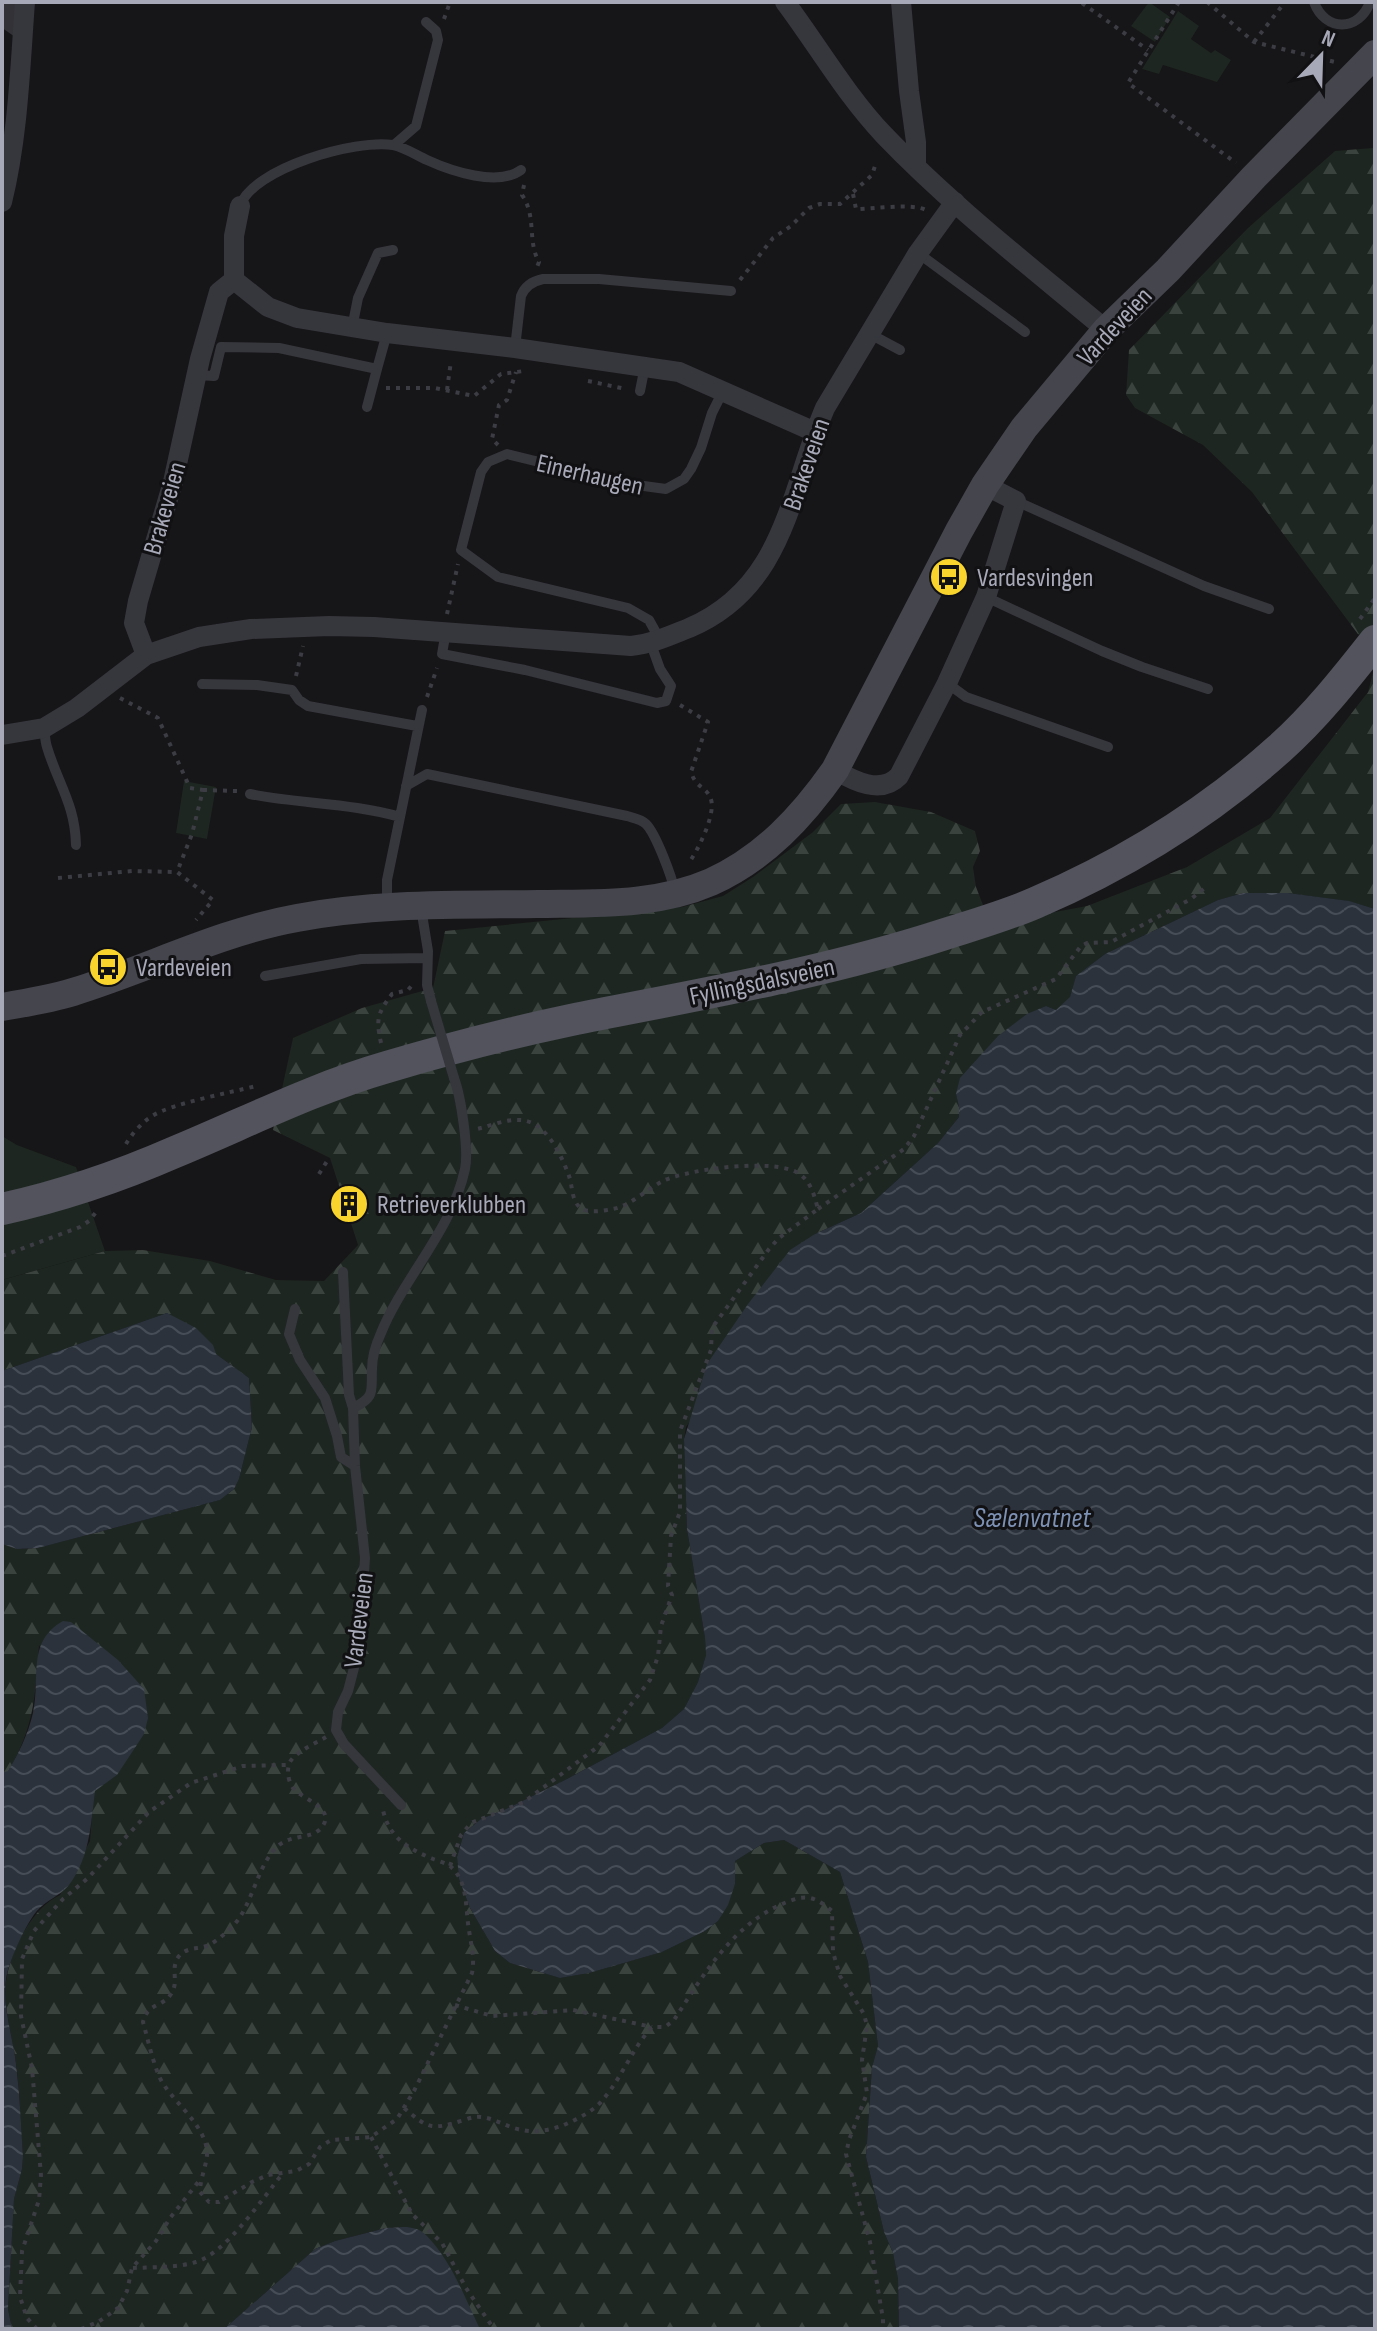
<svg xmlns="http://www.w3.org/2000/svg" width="1377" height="2331" viewBox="0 0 1377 2331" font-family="'Sofia Sans Condensed',sans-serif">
<defs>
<pattern id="forest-firs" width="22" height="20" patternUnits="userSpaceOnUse" patternTransform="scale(2)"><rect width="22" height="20" fill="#1d2620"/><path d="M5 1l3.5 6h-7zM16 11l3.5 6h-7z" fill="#3b433e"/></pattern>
<pattern id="water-waves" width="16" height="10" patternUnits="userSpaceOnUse" patternTransform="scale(2)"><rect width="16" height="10" fill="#2b323c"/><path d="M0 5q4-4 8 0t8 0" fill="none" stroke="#474d56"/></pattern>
</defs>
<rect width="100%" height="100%" fill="#161517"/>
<!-- green -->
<path fill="#1d2620" d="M1149 2 1170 17 1155 42 1131 26Z
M1178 11 1199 26 1191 39 1211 53 1215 50 1231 60 1217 82 1163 65 1159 74 1142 69Z
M184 781 216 787 207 839 176 833Z
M2 1136 17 1145 76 1167 105 1251 2 1280Z"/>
<!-- forest -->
<path fill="url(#forest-firs)" d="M1373 148 1375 149V657L1252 492 1203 445 1135 408 1126 395 1129 350 1248 228 1335 151Z
M1375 665V909L1348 901 1288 893H1243L1218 900 1105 954 1076 976 1070 998 1056 1010 1046 1006C999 1026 985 1054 956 1094L959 1107V1117L938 1143 861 1213 815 1234 686 1427 684 1439 687 1529 705 1638 706 1655 698 1682 684 1709 662 1728 565 1780 506 1809 481 1819 464 1833 457 1857 459 1879 470 1908 495 1951 510 1963 560 1978 589 1973 662 1952 705 1931 718 1921 735 1884V1861L764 1843 784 1840 840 1872 868 1962 878 2046 872 2067 866 2157 884 2232 893 2253 898 2279 899 2329H480L446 2262 403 2227 386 2228 335 2241 315 2249 224 2329H12L8 2309 14 2199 22 2169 23 2157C21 2126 20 2094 16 2063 13 2038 1 2001 7 1976 13 1947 32 1908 60 1895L90 1841 94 1791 117 1775 39 1645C35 1697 35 1725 8 1772L2 1773V1544L17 1549 38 1548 220 1500 234 1489 239 1479 252 1427 249 1378 216 1354 167 1313 2 1371V1280L105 1251 143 1250 210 1261 276 1280 324 1281 358 1245 330 1158 273 1130 293 1038 362 1008 433 988 445 931 682 907 723 896 753 877 813 832 841 804 875 802 931 812 975 831 980 851 973 867 976 887 985 910 1007 921 1087 906 1187 867 1270 818 1368 692Z"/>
<!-- water -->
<path fill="url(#water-waves)" d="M1243 893H1288L1349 901 1375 909V2329H899L898 2279 893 2253 884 2232 866 2157 872 2067 878 2046 868 1962 840 1872 784 1840 764 1843 735 1861V1884L728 1905 718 1921 705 1931 662 1952 589 1973 560 1978 510 1963 495 1951 470 1908 459 1879 457 1857 464 1833 481 1819 506 1809 565 1780 662 1728 684 1709 698 1682 706 1655 705 1638 687 1529 684 1439 707 1364 748 1304 790 1250 815 1234 861 1213 938 1143 959 1117V1107L956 1094 960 1078 998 1036 1027 1014 1046 1006 1056 1010 1070 997 1076 976 1105 954 1218 900Z
M167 1313 196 1328 213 1345 216 1354 249 1378 252 1427 239 1479 234 1489 220 1500 38 1548 17 1549 2 1544V1371Z
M63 1621 71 1622 118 1660 144 1689 148 1718 144 1734 117 1775 95 1791C91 1823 90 1857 69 1885 60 1896 46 1900 36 1912 25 1926 9 1961 6 1979 2 2006 13 2037 16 2064 20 2095 21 2126 23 2157L22 2169 14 2199 8 2309 12 2329H2V1773L8 1771C19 1753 28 1734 33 1713 41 1678 26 1642 63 1621Z
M403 2227C412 2227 420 2229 426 2235 451 2260 465 2298 480 2329H224L315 2249 335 2241 386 2228Z"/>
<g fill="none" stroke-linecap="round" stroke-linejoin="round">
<!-- primary-tunnel -->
<path stroke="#333337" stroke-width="32" stroke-dasharray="32 16" stroke-linecap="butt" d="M2 28 20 2"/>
<!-- path -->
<path stroke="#3c3d44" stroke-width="4" stroke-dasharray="4 6" stroke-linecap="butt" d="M1179 2 1128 83 1236 163
M1207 2 1254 42 1335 62
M1082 3 1148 50
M444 19 450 2
M1254 42 1285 2
M524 185 522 195C537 217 527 241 539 262L537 267
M853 194 856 209C873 209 913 203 926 210
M740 280 773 238 791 226 809 208 820 204H840L872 175 876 163
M588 381 626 389
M386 388H435L474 396 501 374 524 371
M447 390 451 361
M498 445 492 439 499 405 507 400 516 372
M447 614 458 564
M1360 619 1375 598
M296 676 303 646
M427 697 437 668
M120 698 158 718 190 788 203 790 192 834 177 872 213 900 196 920
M680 705 708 722 691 772C696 788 705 786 710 797 718 812 697 852 688 864
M203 790 237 791
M58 878 132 871 177 872
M381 1043C376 1019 377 1014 392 994L408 990 413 984
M126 1144C132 1134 141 1123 152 1116 173 1103 229 1093 256 1086
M319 1174 329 1158
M818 1209 904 1149 914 1136 960 1035 982 1012 1056 979 1081 946 1087 943 1111 942 1191 899 1206 887
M2 1256 80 1227 89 1221 97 1211
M326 1737C316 1743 304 1748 295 1756 290 1760 288 1765 288 1772 288 1777 290 1785 294 1789 302 1799 338 1809 321 1828 310 1841 288 1832 273 1851 256 1872 251 1907 233 1926 227 1932 217 1941 209 1945 198 1950 185 1946 177 1959 171 1970 179 1983 171 1994 162 2008 148 2002 143 2022 148 2040 152 2059 159 2076 170 2101 208 2125 207 2155 206 2167 200 2179 200 2192L209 2202H219L252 2182 268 2175 296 2171 309 2164 320 2147 331 2140 371 2137 397 2119 414 2091 472 1973C475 1958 471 1945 469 1930 465 1909 469 1882 450 1866 446 1863 438 1861 433 1859 409 1849 389 1838 383 1810
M450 1866 461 1835 471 1823 524 1802 599 1746 650 1680 658 1656 661 1626 672 1595 668 1586 671 1536 680 1512V1431L711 1350 712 1328 769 1249 779 1238 818 1209C814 1195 811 1181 798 1173 773 1158 691 1169 665 1180 648 1188 629 1207 612 1209 603 1211 590 1213 582 1209 571 1202 573 1187 569 1176 561 1154 545 1120 519 1120 506 1119 490 1126 477 1129
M455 2005 492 2016 573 2010 652 2027
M404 2108C430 2130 431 2130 464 2120 470 2118 475 2116 481 2117 495 2118 508 2128 522 2130 535 2133 551 2130 564 2125 577 2119 590 2113 600 2103 621 2080 631 2050 652 2027H665L674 2020C702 1977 731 1927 780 1905 789 1901 800 1896 810 1898 819 1900 826 1906 832 1911L833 1952 840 1976 864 2014 867 2026 862 2060 867 2093 849 2140 846 2154 870 2242 883 2319V2329
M371 2137 412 2214 442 2243 466 2288 494 2329
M133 2268C153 2267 176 2268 196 2262 226 2253 263 2198 283 2173
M37 2329 27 2318 20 2297 22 2251 39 2200 41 2175 32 2068 21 2016 22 1959 34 1931 63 1899 88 1878 149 1812 191 1783 243 1766 287 1765
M81 2329 98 2322 118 2308 127 2291 132 2268 156 2241 170 2218 199 2181"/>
<!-- service -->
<path stroke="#36363d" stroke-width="10" d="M1314 2C1325 32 1359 32 1370 2
M394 145 416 126 438 40 436 31 426 22
M240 206C253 168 356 139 393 145 404 147 416 155 427 160 451 171 498 187 521 170
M918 253 1025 332
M352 328 358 298 378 253 393 250
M870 334 900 350
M515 348 521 296C525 286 533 281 543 279H599L731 291
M197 375 214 376 221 347 279 348 377 369 387 333
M640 391 645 366
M367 407 377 369
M1016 501 1204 586 1269 609
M986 597 1102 651 1142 667 1208 689
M446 631 442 654 525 670 657 703 666 701 671 686 660 669 651 644
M660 640 649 620 628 608 498 577 461 550 481 472 488 462 507 454 629 484 666 489 684 479 691 469 701 448 712 413 723 391
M947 683 966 697 1108 747
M202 684 257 685 292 690 299 700 308 706 417 726
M44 728C45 734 45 741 47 747 58 784 75 804 76 845
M406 786 427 774 627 816C633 818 641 819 646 824 656 834 672 877 675 892
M250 794C299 804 352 803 400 817L387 880V906
M400 817 422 710
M421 908 428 951 427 985 431 1001
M265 976 361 959 427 958
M343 1272 349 1395 353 1408
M295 1309 289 1334 300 1360 325 1398 337 1436 341 1457 355 1466
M401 1805 344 1744 336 1730 338 1712 348 1691 355 1664 361 1621 365 1558 355 1466 353 1408C376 1397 371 1391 372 1369 372 1356 376 1344 381 1333 404 1277 452 1230 465 1169 469 1150 461 1097 454 1078"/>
<!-- minor -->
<path stroke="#36363d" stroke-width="20" d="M785 2C818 46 846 95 884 135 952 206 1031 267 1106 330
M901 2 909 91 916 142V165
M2 202C18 137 20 69 25 2
M240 206 234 236V280L268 307 297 318 387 333 515 348 679 372 815 432
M146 655 134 623 138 601 173 482 200 359 219 292 234 280
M2 735 44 728 77 708 146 655 199 637 251 629 329 626 374 627 631 646C652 644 669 636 689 628 785 587 789 493 825 408L918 253 955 202
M835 770C854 781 881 795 899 776L947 683 986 597 1016 501 985 485"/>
<!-- secondary -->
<path stroke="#44454d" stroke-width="28" d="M2 1007C26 1003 50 999 73 992 148 969 219 932 297 918 376 903 458 905 538 904 596 903 656 906 711 882 764 858 802 817 835 770L959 531 985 485 1024 428 1106 330 1168 270 1254 177 1375 54"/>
<!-- primary -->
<path stroke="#52535c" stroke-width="32" d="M2 1209C61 1196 120 1176 175 1152 245 1123 314 1088 387 1067 448 1049 509 1033 571 1020 696 995 821 974 942 935 973 925 1005 916 1035 903 1123 865 1208 813 1279 749 1315 717 1345 679 1375 641"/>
<!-- service-bridge -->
<path stroke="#36363d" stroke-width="10" d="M431 1001 454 1078"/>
</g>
<!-- icons -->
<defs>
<symbol id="bus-disc" viewBox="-11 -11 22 22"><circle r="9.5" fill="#f8d42d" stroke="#111012"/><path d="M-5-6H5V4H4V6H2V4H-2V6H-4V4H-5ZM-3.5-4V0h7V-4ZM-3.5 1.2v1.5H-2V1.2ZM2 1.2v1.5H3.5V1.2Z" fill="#111"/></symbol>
<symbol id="building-disc" viewBox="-11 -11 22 22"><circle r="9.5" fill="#f8d42d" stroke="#111012"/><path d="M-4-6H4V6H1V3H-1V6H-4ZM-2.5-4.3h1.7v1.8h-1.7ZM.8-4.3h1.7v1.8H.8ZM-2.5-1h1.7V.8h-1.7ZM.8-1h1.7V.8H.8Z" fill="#111"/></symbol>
</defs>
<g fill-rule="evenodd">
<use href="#bus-disc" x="927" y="555" width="44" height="44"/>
<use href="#bus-disc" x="86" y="945" width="44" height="44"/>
<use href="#building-disc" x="327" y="1182" width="44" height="44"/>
</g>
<g text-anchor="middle" stroke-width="6" stroke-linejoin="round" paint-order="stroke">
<!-- street labels -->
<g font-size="26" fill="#a7a9b8" stroke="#111012">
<text transform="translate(1114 326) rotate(-47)" y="9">Vardeveien</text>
<text transform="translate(806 464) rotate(-71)" y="9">Brakeveien</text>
<text transform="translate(590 474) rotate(13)" y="9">Einerhaugen</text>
<text transform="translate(164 508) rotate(-74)" y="9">Brakeveien</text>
<text transform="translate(762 981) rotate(-12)" y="9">Fyllingsdalsveien</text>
<text transform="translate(358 1620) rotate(-83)" y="9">Vardeveien</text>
</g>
<!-- poi labels -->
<g font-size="26" fill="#a7a9b8" stroke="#111012" text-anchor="start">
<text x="977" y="586">Vardesvingen</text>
<text x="136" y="976">Vardeveien</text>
<text x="377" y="1213">Retrieverklubben</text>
</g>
<!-- water labels -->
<g font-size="28" font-style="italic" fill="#7d91b4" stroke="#111012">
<text x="1032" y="1527">Sælenvatnet</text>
</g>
</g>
<!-- border -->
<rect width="1377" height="2331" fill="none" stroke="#a7a9b8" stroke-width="8"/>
<!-- north arrow -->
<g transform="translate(1321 56) rotate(23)" stroke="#111012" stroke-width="6" paint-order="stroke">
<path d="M0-6L14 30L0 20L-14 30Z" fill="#a7a9b8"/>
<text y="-12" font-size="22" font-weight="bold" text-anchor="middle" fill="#a7a9b8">N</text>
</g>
</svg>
